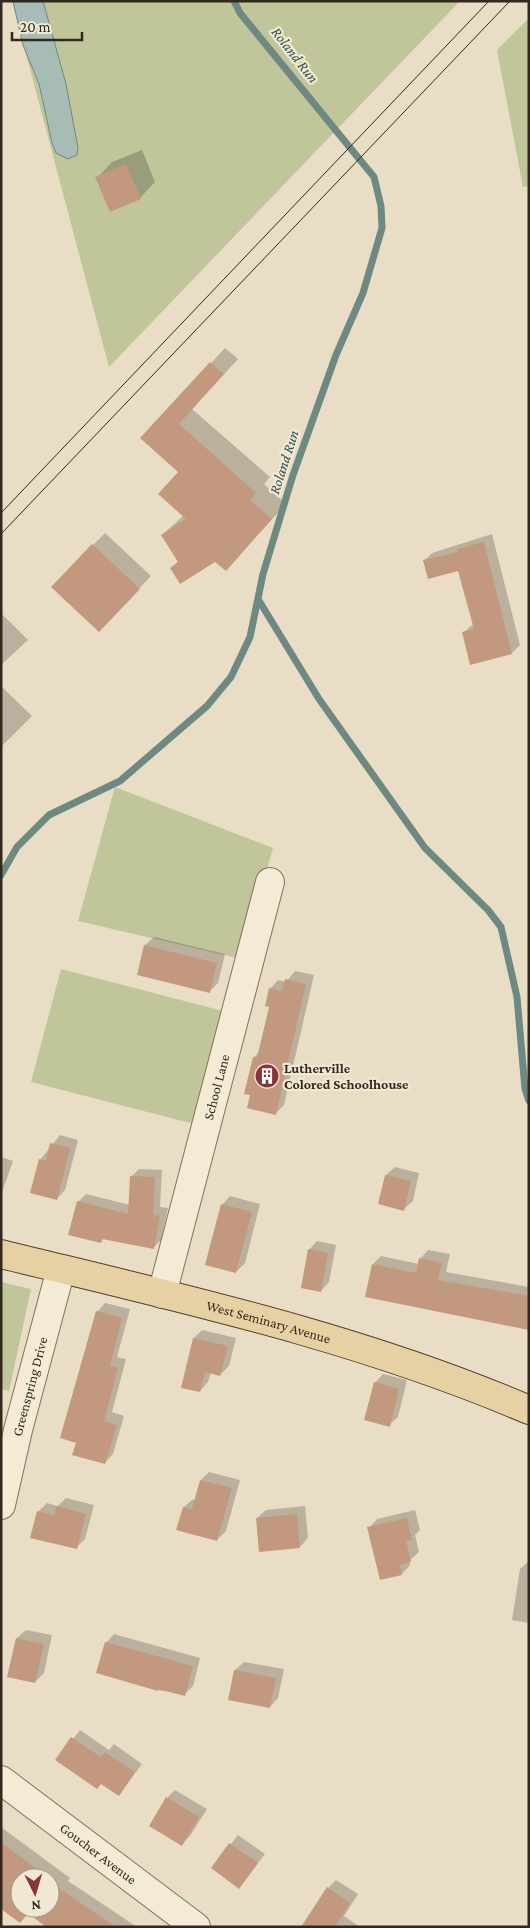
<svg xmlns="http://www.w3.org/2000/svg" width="530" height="1928" viewBox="0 0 530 1928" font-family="'Crimson Pro',serif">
<rect width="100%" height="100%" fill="#e9ddc5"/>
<!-- green -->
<path fill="#c1c59a" d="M12 1H460L109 367Z
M529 18V186L523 187 497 50Z
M115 787 273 848 256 907 246 960 78 921Z
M61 969 227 1012 198 1125 31 1082Z
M1 1282 31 1289 9 1391 1 1389Z"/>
<!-- water -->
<path fill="#a6bcb5" stroke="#6e8982" d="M13 1H43L66 84 78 148 77 155 68 159 56 153 52 143 39 84 23 45Z"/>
<!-- shadow -->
<path fill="#0003" fill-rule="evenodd" d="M142 150 155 182 140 198 97 178 112 162Z
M225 348 238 359 192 409 270 477 264 484 286 504 226 569 216 560 171 568 179 561 162 535 184 515 180 471 142 438Z
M105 533 151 576 111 618 93 545Z
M492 534 520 645 512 653 463 633 473 624 459 569 424 561 432 553Z
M3 615 28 640 1 665V616Z
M1 686 32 716 1 747Z
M154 937 225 954 218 983 210 991 138 974 145 945Z
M295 971 314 975 284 1105 275 1114 252 1095 254 1057 260 1051 271 1006 270 989 278 980 286 982Z
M60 1135 78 1140 65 1190 57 1199 40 1160Z
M1 1157 13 1161 1 1195Z
M395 1167 419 1173 413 1201 404 1209 386 1175Z
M139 1169 162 1170 160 1207 168 1208 161 1240 154 1247 104 1238 101 1242 78 1202 86 1194 130 1205 131 1177Z
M230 1196 260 1204 245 1263 236 1272 222 1205Z
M317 1241 336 1245 329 1282 321 1291 309 1250Z
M428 1250 450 1254 446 1272 529 1287V1329L373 1264 381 1256 419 1264 420 1259Z
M105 1303 130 1309 117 1357 126 1359 112 1412 124 1416 113 1454 105 1463 77 1442 97 1312Z
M202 1330 236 1338 229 1366 220 1375 211 1372 208 1382 200 1391 194 1338Z
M383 1374 407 1380 398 1417 389 1425 375 1383Z
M209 1472 240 1480 226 1531 217 1540 184 1507 193 1499 195 1500 201 1480Z
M66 1498 94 1505 85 1539 76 1548 32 1537 39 1511 47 1503 58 1506Z
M305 1506 308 1538 300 1547 257 1518 266 1510Z
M415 1510 420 1530 415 1535 419 1552 409 1561 410 1565 402 1574 369 1528 377 1519Z
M529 1561V1623L512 1620 520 1569Z
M26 1630 52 1635 44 1673 35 1682 17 1638Z
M114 1634 200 1658 193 1686 185 1694 157 1690 106 1643Z
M244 1662 284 1669 278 1698 270 1707 235 1670Z
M80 1730 109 1750 114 1744 142 1764 119 1795 102 1783 97 1788 57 1760Z
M175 1790 207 1809 190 1836 181 1844 167 1798Z
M1 1827 70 1878 68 1881 137 1927H48L29 1913 20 1922 1 1899ZM20 1878H50V1908H20Z
M238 1835 265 1854 239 1887 212 1868Z
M336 1880 358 1894 344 1916 360 1927H304L328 1888Z"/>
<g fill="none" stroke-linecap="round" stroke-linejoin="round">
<!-- stream -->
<path stroke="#6e8982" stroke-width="7" d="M258 599 319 699 425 848 488 910 501 927 517 997 525 1089 529 1101
M1 875 17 847 49 815 120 781 207 706 231 677 250 637 263 574 293 475 336 355 363 293 382 228 381 206 374 177 240 13 234 1"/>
</g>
<!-- building -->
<path fill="#c2997f" d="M126 164 141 199 110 212 95 177Z
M210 362 224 374 179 424 256 493 250 500 272 519 226 571 215 562 180 584 170 568 178 562 161 535 186 519 158 494 178 472 140 438Z
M484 542 512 654 470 665 462 632 474 629 458 571 428 579 423 560 458 552 457 549Z
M92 544 140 589 99 632 51 587Z
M144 945 217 963 210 993 137 975Z
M285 979 306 984 276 1115 247 1108 250 1095 244 1094 253 1057 257 1058 269 1007 265 1006 269 988 282 991Z
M50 1143 70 1148 57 1200 30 1193 39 1159 46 1161Z
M385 1175 411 1181 404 1211 378 1204Z
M130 1176 155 1177 153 1215 160 1216 154 1249 102 1239 101 1243 68 1235 77 1201 128 1214Z
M221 1204 252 1212 236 1273 205 1265Z
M308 1249 328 1253 321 1292 301 1288Z
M419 1258 442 1263 438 1280 529 1296V1330L365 1297 372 1264 416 1273Z
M96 1311 122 1318 110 1366 118 1368 104 1421 117 1425 105 1464 72 1455 76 1443 60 1438Z
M193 1338 228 1346 220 1376 205 1372 200 1392 181 1388Z
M374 1382 399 1389 390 1427 364 1420Z
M200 1480 232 1488 217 1541 176 1530 183 1507 192 1509Z
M57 1506 86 1514 77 1549 30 1538 37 1511 54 1515Z
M297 1514 300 1548 259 1552 256 1518Z
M407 1518 412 1540 406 1541 411 1562 400 1565 402 1575 380 1580 367 1527Z
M16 1638 44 1644 35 1683 7 1677Z
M105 1642 193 1666 185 1696 158 1689V1691L96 1673Z
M234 1670 276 1678 270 1708 228 1700Z
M71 1737 101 1757 105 1752 135 1772 119 1796 101 1784 97 1789 55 1760Z
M166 1797 199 1817 182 1846 149 1826Z
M1 1842 48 1878H20V1908H50V1882L116 1927H46L28 1913 20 1923 1 1909Z
M229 1843 258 1863 239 1889 211 1868Z
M327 1887 350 1903 335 1927H301Z"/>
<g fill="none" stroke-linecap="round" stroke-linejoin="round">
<defs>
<g id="minor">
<path id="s1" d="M162 1294 270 882"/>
<path id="s2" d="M1 1505 18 1430 61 1269"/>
<path id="s3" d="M1 1780 196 1927"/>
</g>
<g id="major">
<path id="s4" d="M1 1254C180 1298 359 1337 529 1410"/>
</g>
</defs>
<!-- minor casing -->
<use href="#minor" stroke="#81705d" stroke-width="30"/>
<!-- major casing -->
<use href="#major" stroke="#503e31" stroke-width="30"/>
<!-- minor -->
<use href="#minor" stroke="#f4ebd7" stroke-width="28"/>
<!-- major -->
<use href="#major" stroke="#e7d0a1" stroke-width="28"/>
<!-- tram -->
<path stroke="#33281f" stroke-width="1" d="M1 513 489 1
M1 534 510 1"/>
</g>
<!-- icons -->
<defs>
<symbol id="building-disc" viewBox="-11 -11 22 22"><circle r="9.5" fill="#893437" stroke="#f1e8d4"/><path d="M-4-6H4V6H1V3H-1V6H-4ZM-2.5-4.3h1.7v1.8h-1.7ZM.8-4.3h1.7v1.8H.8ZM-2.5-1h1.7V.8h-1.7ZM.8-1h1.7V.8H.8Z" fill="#fff"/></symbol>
</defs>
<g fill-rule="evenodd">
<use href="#building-disc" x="253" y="1062" width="28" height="28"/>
</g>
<g text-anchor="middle" stroke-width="4.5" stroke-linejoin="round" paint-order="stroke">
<!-- poi labels -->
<g font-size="14" font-weight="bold" fill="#33281f" stroke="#f1e8d4" text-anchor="start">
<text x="284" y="1073">Lutherville<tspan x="284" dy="16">Colored Schoolhouse</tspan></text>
</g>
<!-- street labels -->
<g font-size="14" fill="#33281f" stroke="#f1e8d4">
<text dy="5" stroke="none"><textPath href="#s1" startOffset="214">School Lane</textPath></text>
<text dy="5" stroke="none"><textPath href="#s4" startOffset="276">West Seminary Avenue</textPath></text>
<text dy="5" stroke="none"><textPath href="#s2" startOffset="122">Greenspring Drive</textPath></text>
<text dy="5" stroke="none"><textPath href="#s3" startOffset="122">Goucher Avenue</textPath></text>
</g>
<!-- water labels -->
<g font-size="15" font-style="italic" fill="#30514e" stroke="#f1e8d4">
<text transform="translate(295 55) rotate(52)" y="5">Roland Run</text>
<text transform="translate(284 462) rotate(-72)" y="5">Roland Run</text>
</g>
</g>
<!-- border -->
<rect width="530" height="1928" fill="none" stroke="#33281f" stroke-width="5"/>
<!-- north arrow -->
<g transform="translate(35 1893) rotate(175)"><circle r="24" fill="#f1e8d4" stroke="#a59b8c"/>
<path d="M0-4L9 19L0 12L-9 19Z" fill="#893437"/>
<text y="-8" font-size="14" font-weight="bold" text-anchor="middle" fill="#33281f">N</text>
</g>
<!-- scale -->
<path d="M12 32v8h70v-8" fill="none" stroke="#33281f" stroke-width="2.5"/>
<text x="20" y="32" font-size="15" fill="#33281f" stroke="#f1e8d4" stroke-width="4" paint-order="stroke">20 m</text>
</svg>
